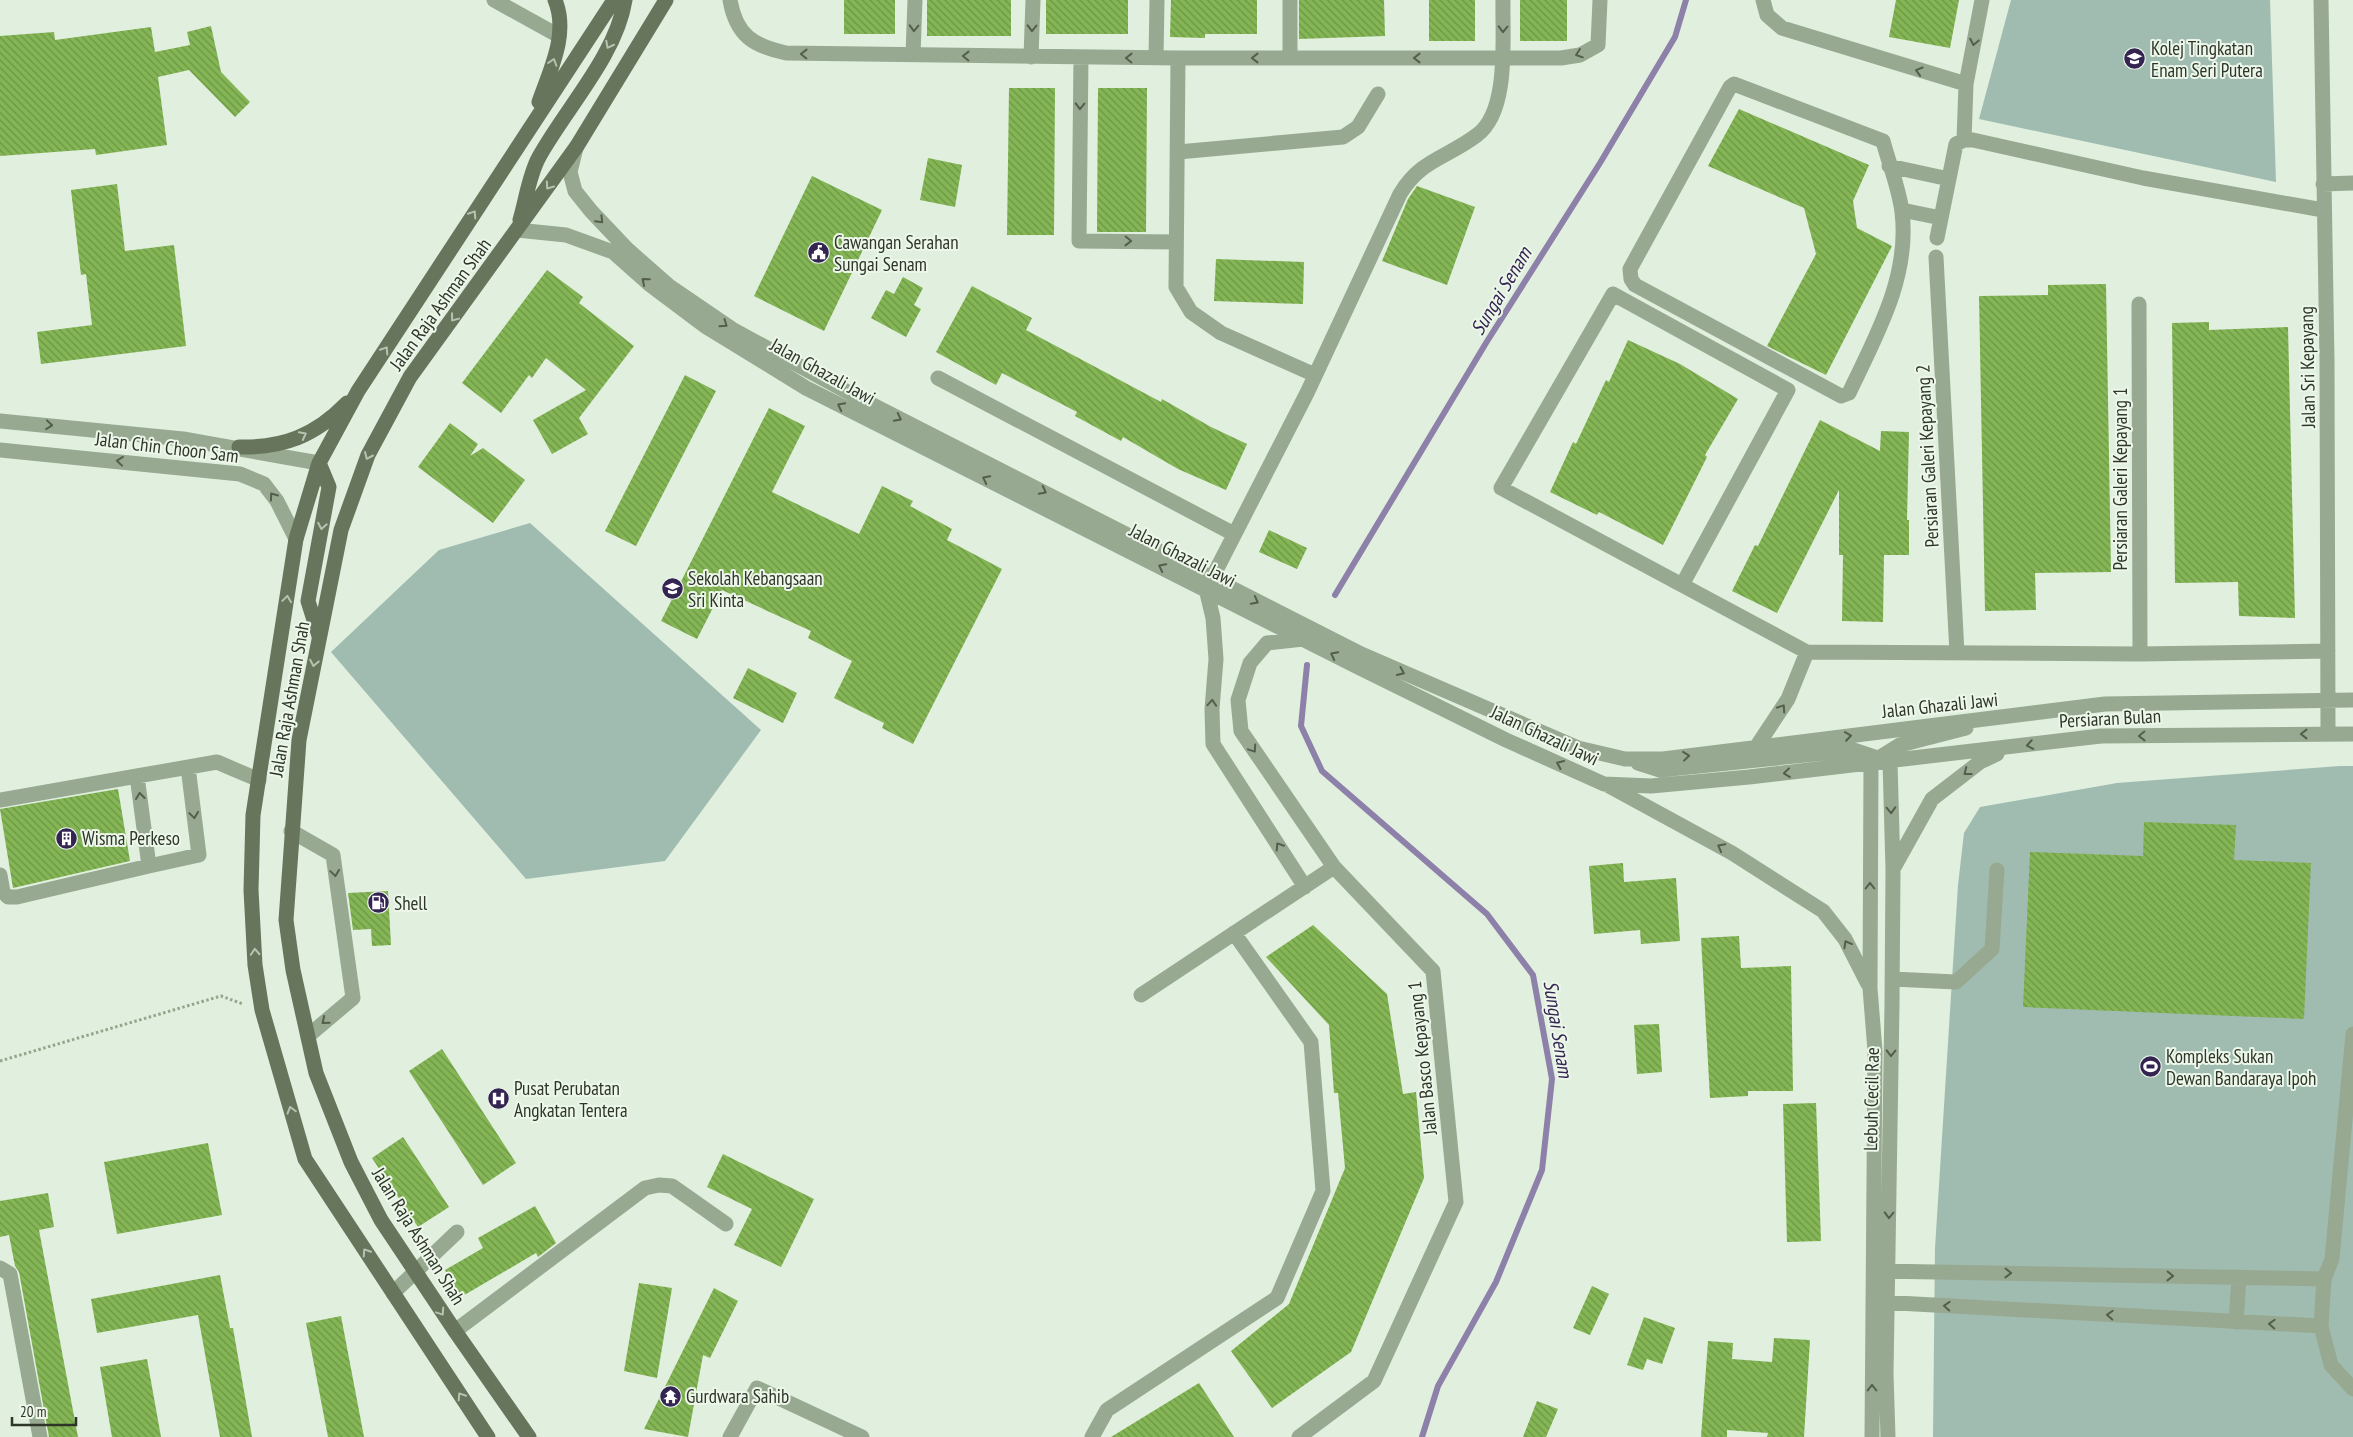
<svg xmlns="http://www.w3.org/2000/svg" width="2353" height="1437" viewBox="0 0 2353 1437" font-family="'PT Sans Narrow',sans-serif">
<defs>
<pattern id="building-back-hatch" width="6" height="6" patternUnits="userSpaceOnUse" patternTransform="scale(1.25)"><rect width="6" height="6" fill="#84b655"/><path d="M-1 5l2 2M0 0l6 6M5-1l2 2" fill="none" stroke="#6c9546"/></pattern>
</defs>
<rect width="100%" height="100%" fill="#e1efde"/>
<!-- grass -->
<path fill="#a0bcb1" d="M2011 0H2270L2276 182 1979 119Z
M530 523 761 730 665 861 526 879 331 652 439 550Z
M2340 766H2353V1437H1933L1935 1248 1958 885 1964 833 1980 807 2117 783Z"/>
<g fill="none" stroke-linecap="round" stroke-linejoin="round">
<!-- stream -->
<path stroke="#8d80a9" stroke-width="6" d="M1335 595 1486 343 1600 163 1675 37 1686 0
M1307 665 1301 726 1322 771 1487 914 1533 975 1552 1079 1542 1170 1496 1282 1438 1386 1422 1437"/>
</g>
<!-- building -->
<path fill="url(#building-back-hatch)" d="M844 0H895V34H844Z
M927 0H1011V36H927Z
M1046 0H1128V34H1046Z
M1171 0H1257V34H1205V38L1170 37Z
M1299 0H1384L1385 36 1299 39Z
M1429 0H1475V41H1429Z
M1520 0H1567V41H1520Z
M1896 0H1959L1950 48 1889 37Z
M211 26 221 72 250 102 235 117 189 70 158 77 167 145 96 155 95 149 0 156V36L54 32 55 40 151 27 155 52 190 45 187 32Z
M1009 88H1055L1054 235H1007Z
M1098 88H1147L1146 232H1097Z
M1739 109 1869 165 1853 201 1857 228 1892 246 1826 375 1767 346 1816 254 1804 208 1708 166Z
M928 158 962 165 955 207 920 200Z
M812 176 882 210 824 331 754 296Z
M117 184 125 251 174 245 186 346 41 364 37 332 92 325 86 274 81 275 71 190Z
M1417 186 1475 207 1447 285 1382 261 1408 199Z
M1216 259 1304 262 1303 304 1214 301Z
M547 270 583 297 579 303 634 346 579 418 588 434 552 454 533 420 586 390 546 358 532 378 529 375 501 413 462 383Z
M903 277 923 288 914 305 921 309 906 337 871 318 886 290 894 294Z
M2106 284 2111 572 2035 573 2036 610 1985 611 1979 296 2048 295V285Z
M972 286 1032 318 1026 330 1161 402 1162 399 1211 427 1247 444 1226 490 1178 469 1123 437 1121 441 1075 416 1077 412 1002 373 996 385 936 352Z
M2209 322V330L2288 327 2295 618 2239 616 2238 582 2175 583 2172 323Z
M1628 340 1680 364 1738 399 1705 455 1707 457 1663 545 1599 512 1597 515 1550 492 1573 442 1576 444 1606 380 1609 382Z
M685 375 716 391 636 546 605 531Z
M769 408 805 426 772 492 859 534 882 486 913 501 910 506 952 529 947 540 1002 569 913 744 882 728 884 723 834 698 852 661 808 638 811 631 722 590 697 639 661 621Z
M1820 420 1880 451 1881 431 1909 432 1907 520H1909V555H1884L1883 622 1842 621 1843 555H1839V490L1777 613 1732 591 1755 545 1758 546Z
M450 423 478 444 470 456 483 448 525 480 493 523 418 467Z
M1269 530 1307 548 1297 569 1259 552Z
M748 668 797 693 783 723 733 698Z
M118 789 130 861 13 888 0 809Z
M2144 822 2236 825 2234 860 2311 863 2304 1019 2023 1007 2030 852 2143 856Z
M1623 863 1624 882 1676 878 1680 941 1641 944 1640 930 1594 934 1589 866Z
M388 891 391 945 372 946 371 929 353 930 348 893Z
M1313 925 1387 994 1403 1094 1416 1092 1424 1178 1351 1352 1272 1408 1231 1351 1289 1304 1345 1168 1338 1093H1334L1329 1025 1266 957Z
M1739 936 1741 968 1791 966 1793 1091H1748V1096L1710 1098 1701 938Z
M1659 1024 1662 1072 1637 1074 1634 1025Z
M442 1049 516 1163 483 1185 409 1071Z
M1816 1103 1821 1241 1787 1242 1783 1104Z
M403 1137 449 1207 418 1227 372 1158Z
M208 1143 222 1215 117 1234 104 1162Z
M723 1154 814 1199 781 1267 734 1245 752 1209 707 1187Z
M48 1193 54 1227 39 1230 78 1437H49L19 1272 15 1266 9 1235 0 1237V1201Z
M535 1206 556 1243 538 1257 536 1253 461 1297 445 1270 483 1248 478 1238Z
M220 1275 230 1328H233L252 1437H220L198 1315 97 1333 91 1299Z
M639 1283 672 1288 657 1378 624 1371Z
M1592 1286 1609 1294 1590 1335 1573 1328Z
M714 1288 738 1301 710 1358 703 1355 688 1437 644 1429Z
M341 1316 364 1437H328L306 1323Z
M1644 1317 1675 1328 1662 1364 1647 1359 1643 1370 1627 1365Z
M1774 1338 1810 1340 1804 1437H1767L1768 1433 1727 1430V1437H1701L1708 1341 1733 1343 1732 1359 1772 1362Z
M147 1359 161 1437H112L100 1367Z
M1199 1383 1234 1437H1111Z
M1537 1401 1558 1409 1546 1437H1523Z"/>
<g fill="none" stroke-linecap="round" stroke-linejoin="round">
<!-- path -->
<path stroke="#93a58b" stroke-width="3" stroke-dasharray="2.5 2.5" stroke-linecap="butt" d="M0 1061 221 996 243 1004"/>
<!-- minor -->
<path stroke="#98a991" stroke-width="15" d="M494 0 559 36
M730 0C736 35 753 46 786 53L1178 58H1561L1580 55 1598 45 1600 0
M1290 0V58
M1763 0 1767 15 1782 28 1966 84
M2321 0 2327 361 2328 734
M913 55 915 0
M1031 57 1033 0
M1081 57 1079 241 1176 242
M1156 58 1157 0
M1178 58 1176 287 1191 312 1221 333 1315 375
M1734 84 1883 141C1889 164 1899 188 1902 212 1910 277 1876 336 1849 393L1841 396 1635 285 1631 279 1630 269 1730 87Z
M1964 140 1966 84 1982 0
M576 148 570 172 575 191 591 211 627 249 669 286 732 329 855 396 1361 654 1578 748 1625 759H1663L2105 704 2353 700
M1178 152 1343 137 1358 127 1378 94
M1889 166 1949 179
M2323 184 2353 183
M1902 210 1941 218
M517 230 566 235 613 252 649 284 705 326 806 388 1354 665 1506 740 1604 784 1651 786 1749 777 2101 736 2353 734
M1937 238 1956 144 1964 140H1973L2143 178 2323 210
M1936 257 1957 653
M2139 304 2140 654
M938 378 1234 534
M0 421 183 439 319 463
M0 450 240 474 264 484 277 501 296 539
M1682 585 1788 390 1613 294 1501 488 1807 652 2140 654 2328 651
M1208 586 1307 393 1400 194C1421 159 1447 158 1477 135 1510 111 1502 36 1503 0
M1206 589 1213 618 1216 659 1212 709 1213 744 1305 887
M1755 749 1788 699 1807 652
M1874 761 1900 745 1966 728
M1638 763 1660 770 1854 750 1884 760
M1871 764 1870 988 1875 1051 1872 1437
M188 767 199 855 149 866 137 776 217 762 259 780
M1609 786 1732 853 1823 911 1845 939 1868 984
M0 800 137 776
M291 831 333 855 353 998 308 1036
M1893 869 1932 799 1980 762 1997 754
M0 875 3 892 8 897H17L149 866
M1892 979 1956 982 1992 949 1997 870
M1141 995 1334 867
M2353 1034 2332 1259 2324 1279 2321 1326 2331 1365 2353 1389
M0 1268 10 1274 40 1437
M1879 1271 2324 1279
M393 1293 457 1232
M1879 1302 2321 1326
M2236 1322 2239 1277
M455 1331 645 1188 659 1185 672 1186 726 1224
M730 1437 757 1388 862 1437
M1092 1437 1107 1410 1277 1298 1323 1191 1311 1042 1234 933
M1299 1437 1374 1381 1456 1202 1433 971 1334 867 1241 731 1238 700 1250 663 1267 643 1303 639
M1888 1437 1886 1374 1892 1004 1893 869 1890 762"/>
<!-- major -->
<path stroke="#66755c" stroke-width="15" d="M539 102C550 70 569 34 555 0
M520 220C526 200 529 175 539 157 566 108 616 56 625 0
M239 447C283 448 315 436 347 403
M319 463 329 487 308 601 319 636
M488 1437 305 1159 262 1010 255 965 251 890 253 815 296 539 319 463 358 391 614 0
M529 1437 455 1331 381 1220 351 1162 316 1073 293 970 286 920 299 740 341 530 368 455 410 377 577 146 666 0"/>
</g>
<!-- one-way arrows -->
<defs><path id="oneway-chevron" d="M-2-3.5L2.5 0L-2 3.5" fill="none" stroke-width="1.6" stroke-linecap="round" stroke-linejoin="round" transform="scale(1.25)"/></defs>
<g stroke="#535e4d">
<use href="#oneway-chevron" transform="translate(914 28) rotate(92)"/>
<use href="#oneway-chevron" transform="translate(1032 28) rotate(91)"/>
<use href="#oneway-chevron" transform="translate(1503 29) rotate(91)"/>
<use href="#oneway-chevron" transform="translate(1974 42) rotate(101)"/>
<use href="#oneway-chevron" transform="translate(804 54) rotate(-179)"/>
<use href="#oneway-chevron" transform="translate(1579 54) rotate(161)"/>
<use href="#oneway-chevron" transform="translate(966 56) rotate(-179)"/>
<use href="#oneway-chevron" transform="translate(1129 58) rotate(-179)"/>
<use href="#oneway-chevron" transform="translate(1255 58) rotate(-180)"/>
<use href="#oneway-chevron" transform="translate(1417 58) rotate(-180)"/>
<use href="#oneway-chevron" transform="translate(1919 71) rotate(-163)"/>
<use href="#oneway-chevron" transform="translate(1080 106) rotate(91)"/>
<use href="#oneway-chevron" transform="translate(600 220) rotate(46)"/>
<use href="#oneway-chevron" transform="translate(1128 241) rotate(1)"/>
<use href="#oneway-chevron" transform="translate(645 281) rotate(-140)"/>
<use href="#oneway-chevron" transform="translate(724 324) rotate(35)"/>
<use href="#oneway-chevron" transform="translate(841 406) rotate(-153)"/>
<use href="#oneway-chevron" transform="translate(898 418) rotate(27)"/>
<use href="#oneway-chevron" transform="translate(49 425) rotate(6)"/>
<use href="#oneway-chevron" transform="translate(120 461) rotate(-174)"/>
<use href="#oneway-chevron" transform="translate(986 479) rotate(-153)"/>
<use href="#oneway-chevron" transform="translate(1043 491) rotate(27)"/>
<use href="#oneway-chevron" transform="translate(273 496) rotate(-126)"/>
<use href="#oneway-chevron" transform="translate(1162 567) rotate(-153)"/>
<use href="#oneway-chevron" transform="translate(1255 601) rotate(28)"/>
<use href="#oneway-chevron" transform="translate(1334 655) rotate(-153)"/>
<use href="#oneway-chevron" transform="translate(1401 672) rotate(24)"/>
<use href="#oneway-chevron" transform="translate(1212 703) rotate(-86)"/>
<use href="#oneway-chevron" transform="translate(1782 708) rotate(-56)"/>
<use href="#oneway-chevron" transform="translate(2304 734) rotate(180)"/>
<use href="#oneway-chevron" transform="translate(1848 736) rotate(-8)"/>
<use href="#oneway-chevron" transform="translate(2142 736) rotate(179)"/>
<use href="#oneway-chevron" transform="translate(2030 745) rotate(170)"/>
<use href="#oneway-chevron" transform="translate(1253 749) rotate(56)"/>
<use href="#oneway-chevron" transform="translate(1686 756) rotate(-6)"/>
<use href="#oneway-chevron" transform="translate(1560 764) rotate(-156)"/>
<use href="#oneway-chevron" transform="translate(1967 772) rotate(142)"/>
<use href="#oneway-chevron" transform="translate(1787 773) rotate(174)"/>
<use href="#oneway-chevron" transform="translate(140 796) rotate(-97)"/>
<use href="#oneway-chevron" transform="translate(1891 810) rotate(88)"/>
<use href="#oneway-chevron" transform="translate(194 815) rotate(82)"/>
<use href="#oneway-chevron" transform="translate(1279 846) rotate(-123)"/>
<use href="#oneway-chevron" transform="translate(1721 847) rotate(-152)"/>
<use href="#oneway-chevron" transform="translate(335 873) rotate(82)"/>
<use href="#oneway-chevron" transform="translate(1870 886) rotate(-90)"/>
<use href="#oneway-chevron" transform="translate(1847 944) rotate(-119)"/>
<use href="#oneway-chevron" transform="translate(325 1021) rotate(141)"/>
<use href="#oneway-chevron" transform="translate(1891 1053) rotate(91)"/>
<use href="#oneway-chevron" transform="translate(1889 1215) rotate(91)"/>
<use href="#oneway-chevron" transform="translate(2008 1273) rotate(1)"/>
<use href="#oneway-chevron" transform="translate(2170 1276) rotate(1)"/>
<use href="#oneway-chevron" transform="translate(1947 1306) rotate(-177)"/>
<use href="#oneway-chevron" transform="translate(2110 1315) rotate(-177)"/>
<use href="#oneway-chevron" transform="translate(2272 1324) rotate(-177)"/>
<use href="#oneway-chevron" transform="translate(1872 1388) rotate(-90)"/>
</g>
<g stroke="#b6c3b1">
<use href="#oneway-chevron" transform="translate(609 45) rotate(117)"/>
<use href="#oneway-chevron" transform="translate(553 62) rotate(-72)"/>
<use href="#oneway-chevron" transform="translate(549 186) rotate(125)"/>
<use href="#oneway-chevron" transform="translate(473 214) rotate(-57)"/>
<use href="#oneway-chevron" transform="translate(454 318) rotate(127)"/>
<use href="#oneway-chevron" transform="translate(385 350) rotate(-57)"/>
<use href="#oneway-chevron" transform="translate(303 435) rotate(-27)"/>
<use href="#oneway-chevron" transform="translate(368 456) rotate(114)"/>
<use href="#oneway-chevron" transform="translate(322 526) rotate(100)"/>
<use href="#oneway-chevron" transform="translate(287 599) rotate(-82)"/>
<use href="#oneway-chevron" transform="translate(314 663) rotate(101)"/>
<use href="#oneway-chevron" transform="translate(255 952) rotate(-93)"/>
<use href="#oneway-chevron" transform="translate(291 1110) rotate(-106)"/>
<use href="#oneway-chevron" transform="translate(366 1252) rotate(-123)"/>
<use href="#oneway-chevron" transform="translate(441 1312) rotate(56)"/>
<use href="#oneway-chevron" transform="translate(461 1396) rotate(-123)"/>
</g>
<!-- icons -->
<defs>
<symbol id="school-disc" viewBox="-11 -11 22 22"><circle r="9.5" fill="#332451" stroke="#ecf7ea"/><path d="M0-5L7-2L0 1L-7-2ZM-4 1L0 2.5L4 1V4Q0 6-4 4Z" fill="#fff"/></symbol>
<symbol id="civic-disc" viewBox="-11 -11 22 22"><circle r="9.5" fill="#332451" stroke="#ecf7ea"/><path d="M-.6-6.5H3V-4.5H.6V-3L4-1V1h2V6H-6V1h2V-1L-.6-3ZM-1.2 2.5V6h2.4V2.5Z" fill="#fff"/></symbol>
<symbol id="building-disc" viewBox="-11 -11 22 22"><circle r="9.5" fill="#332451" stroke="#ecf7ea"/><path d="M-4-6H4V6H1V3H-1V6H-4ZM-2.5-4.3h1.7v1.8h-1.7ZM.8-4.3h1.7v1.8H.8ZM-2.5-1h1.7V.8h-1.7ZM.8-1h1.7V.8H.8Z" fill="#fff"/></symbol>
<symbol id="fuel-disc" viewBox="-11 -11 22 22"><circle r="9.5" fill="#332451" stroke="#ecf7ea"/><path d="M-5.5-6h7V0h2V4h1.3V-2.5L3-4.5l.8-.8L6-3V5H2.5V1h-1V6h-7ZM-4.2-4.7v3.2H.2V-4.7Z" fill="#fff"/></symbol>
<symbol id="stadium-disc" viewBox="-11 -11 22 22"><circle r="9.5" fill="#332451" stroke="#ecf7ea"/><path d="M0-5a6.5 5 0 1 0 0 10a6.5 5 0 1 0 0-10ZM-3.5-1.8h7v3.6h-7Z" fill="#fff"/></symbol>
<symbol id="hospital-disc" viewBox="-11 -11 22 22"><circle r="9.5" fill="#332451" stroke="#ecf7ea"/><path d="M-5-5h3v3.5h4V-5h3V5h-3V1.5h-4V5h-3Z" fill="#fff"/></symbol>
<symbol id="temple-disc" viewBox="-11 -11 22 22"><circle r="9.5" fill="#332451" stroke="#ecf7ea"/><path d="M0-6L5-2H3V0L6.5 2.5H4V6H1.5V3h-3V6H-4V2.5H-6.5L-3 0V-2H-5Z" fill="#fff"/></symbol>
</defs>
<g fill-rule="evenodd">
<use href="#school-disc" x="2122" y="46" width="25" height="25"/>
<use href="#civic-disc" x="806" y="240" width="25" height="25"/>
<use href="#school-disc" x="660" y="576" width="25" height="25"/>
<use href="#building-disc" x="54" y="826" width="25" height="25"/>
<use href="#fuel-disc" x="366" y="890" width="25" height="25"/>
<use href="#stadium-disc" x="2138" y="1054" width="25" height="25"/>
<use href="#hospital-disc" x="486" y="1086" width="25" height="25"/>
<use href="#temple-disc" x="658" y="1384" width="25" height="25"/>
</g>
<g text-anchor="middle" stroke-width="4" stroke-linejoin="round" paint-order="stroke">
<!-- poi labels -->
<g font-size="19" fill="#2e3529" stroke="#ecf7ea" text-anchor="start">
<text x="2151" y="55">Kolej Tingkatan<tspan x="2151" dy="22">Enam Seri Putera</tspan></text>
<text x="834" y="249">Cawangan Serahan<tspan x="834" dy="22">Sungai Senam</tspan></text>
<text x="688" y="585">Sekolah Kebangsaan<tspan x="688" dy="22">Sri Kinta</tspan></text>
<text x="82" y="845">Wisma Perkeso</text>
<text x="394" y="910">Shell</text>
<text x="2166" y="1063">Kompleks Sukan<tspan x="2166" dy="22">Dewan Bandaraya Ipoh</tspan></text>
<text x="514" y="1095">Pusat Perubatan<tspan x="514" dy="22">Angkatan Tentera</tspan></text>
<text x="686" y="1403">Gurdwara Sahib</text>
</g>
<!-- street labels -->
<g font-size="19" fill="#2e3529" stroke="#ecf7ea">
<text transform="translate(440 304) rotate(-54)" y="7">Jalan Raja Ashman Shah</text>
<text transform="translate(2307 367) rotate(-91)" y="7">Jalan Sri Kepayang</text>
<text transform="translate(823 371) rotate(29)" y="7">Jalan Ghazali Jawi</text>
<text transform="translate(167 447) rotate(7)" y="7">Jalan Chin Choon Sam</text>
<text transform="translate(1927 456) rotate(-93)" y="7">Persiaran Galeri Kepayang 2</text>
<text transform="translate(2120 479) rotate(-90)" y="7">Persiaran Galeri Kepayang 1</text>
<text transform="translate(1183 555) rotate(27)" y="7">Jalan Ghazali Jawi</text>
<text transform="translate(289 699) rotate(-80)" y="7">Jalan Raja Ashman Shah</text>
<text transform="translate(1940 705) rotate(-6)" y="7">Jalan Ghazali Jawi</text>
<text transform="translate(2110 718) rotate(-3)" y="7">Persiaran Bulan</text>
<text transform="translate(1545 735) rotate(25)" y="7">Jalan Ghazali Jawi</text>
<text transform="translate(1422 1058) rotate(-96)" y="7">Jalan Basco Kepayang 1</text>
<text transform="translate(1871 1099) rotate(-89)" y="7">Lebuh Cecil Rae</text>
<text transform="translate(419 1236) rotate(58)" y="7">Jalan Raja Ashman Shah</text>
</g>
<!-- water labels -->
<g font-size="20" font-style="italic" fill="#332451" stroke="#ecf7ea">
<text transform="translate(1501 291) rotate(-59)" y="7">Sungai Senam</text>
<text transform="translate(1558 1029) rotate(81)" y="7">Sungai Senam</text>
</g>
</g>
<!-- scale -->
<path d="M12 1417v8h64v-8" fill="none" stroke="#2e3529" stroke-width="2.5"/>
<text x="20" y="1417" font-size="15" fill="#2e3529" stroke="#ecf7ea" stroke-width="4" paint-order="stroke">20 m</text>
</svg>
